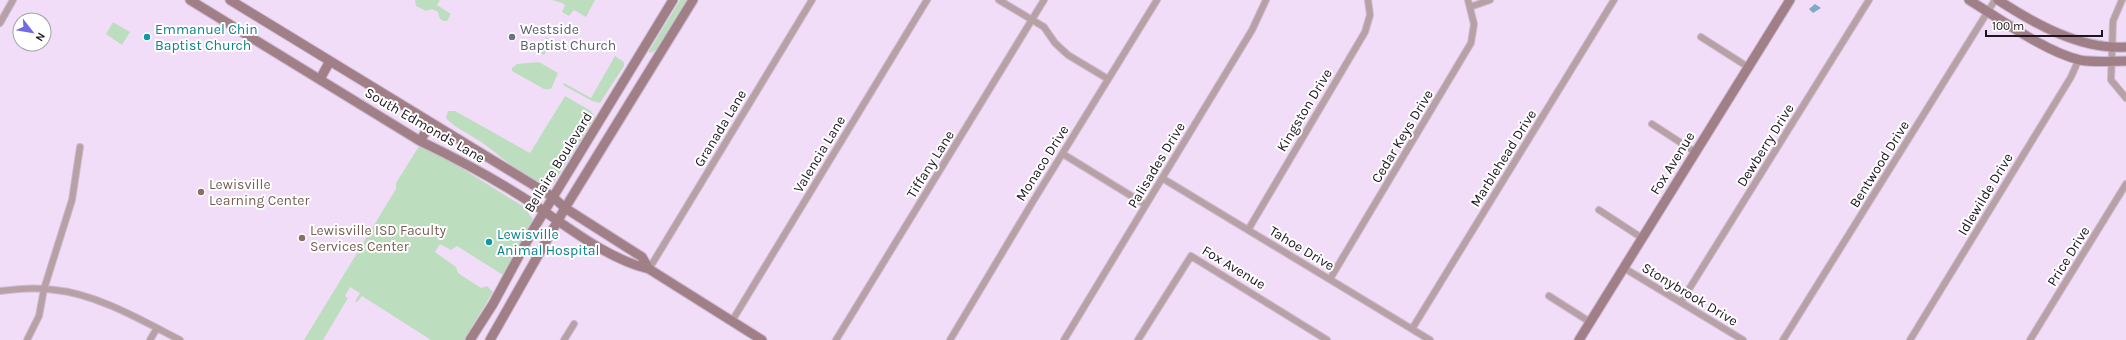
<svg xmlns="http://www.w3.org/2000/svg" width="2126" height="340" viewBox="0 0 2126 340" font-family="Karla,sans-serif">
<rect width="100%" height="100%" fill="#f2ddf9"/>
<!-- green -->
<path fill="#bddebe" d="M415 0H440L437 5 451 14 447 21H444L440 19 438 12 432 9 426 11 416 6Z
M552 0H595L586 17 574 10 569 16 562 12 565 5 562 3Z
M680 0H689L658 49 650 53 649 51Z
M113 22 130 32 122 45 106 34Z
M546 37 552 41 544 55 534 50 542 47Z
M615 56 624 62V66L600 103 592 101 563 85 564 83 591 98Z
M539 62 558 73 551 89H544L512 71V68L517 64Z
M565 96 591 111 595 117 553 184C527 183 505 159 484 144 472 135 456 129 446 118L448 111H455L530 153Z
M421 143 529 210 528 213 533 219 503 275 457 246 451 250 440 244 435 252 456 267 458 273 481 288 487 286 493 292 464 340H431L362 296 357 302 355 301 360 293 350 287 345 296 348 298 323 340H304L396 189V183Z"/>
<!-- water -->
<path fill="#7faac3" d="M1815 4 1821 8 1813 13 1809 9Z"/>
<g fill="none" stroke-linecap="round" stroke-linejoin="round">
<defs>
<path id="street" d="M999 0 1044 27 1055 43 1068 55 1108 79
M2122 0 2113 21 2111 80 2126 98
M1470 7 1490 0
M0 23 13 0
M1701 37 1748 67
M1652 124 1695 152
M1063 154 1146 205
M1162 178 1430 340
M1599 210 1642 238
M1248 230 1365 32 1370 15 1368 0
M1624 268 1743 340
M649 269 812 0
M1330 279 1471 43 1474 24 1468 0
M0 291C18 289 37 287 55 290 97 294 143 321 180 340
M1549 296 1590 322
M1681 302 1869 0
M732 321 927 0
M1412 329 1614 0
M27 340 39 316 44 289 72 200 80 147
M150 340 157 328
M564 340 574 324
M836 340 1044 0
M950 340 1032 203 1157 0
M1064 340 1252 30 1266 0
M1138 340 1191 256 1327 340
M1783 340 1995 0
M1910 340 2071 77 2079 59
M2030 340 2126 184"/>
<path id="secondary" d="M190 0 420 141C460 160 498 181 535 205 569 228 608 259 649 269L762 340
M230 0 553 197 565 208 642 257 649 269
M1969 0C2000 19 2046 52 2080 60 2095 63 2111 61 2126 61
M1998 0C2035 24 2081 50 2126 47
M320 79 330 61
M420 141 431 123
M470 340 493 304 533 230 673 0
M490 340 565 208 693 0
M1579 340 1790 0"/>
</defs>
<!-- street casing -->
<use href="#street" stroke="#ccb9d2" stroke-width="8"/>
<!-- secondary casing -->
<use href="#secondary" stroke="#ccb9d2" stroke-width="11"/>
<!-- street -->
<use href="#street" stroke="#b7a1a5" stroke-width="6"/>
<!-- secondary -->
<use href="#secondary" stroke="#a08086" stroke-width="9"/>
</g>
<!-- markers -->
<g fill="#0f9aa8" stroke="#fff" stroke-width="1.5">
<circle cx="147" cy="37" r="4"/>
<circle cx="489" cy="242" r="4"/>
</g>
<circle fill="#6b7280" stroke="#fff" stroke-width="1.5" cx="512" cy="37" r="4"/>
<g fill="#8d6e63" stroke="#fff" stroke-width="1.5">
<circle cx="201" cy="192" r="4"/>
<circle cx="302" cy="238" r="4"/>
</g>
<g text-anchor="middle" stroke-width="4" stroke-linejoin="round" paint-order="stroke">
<!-- culture labels -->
<g font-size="14" fill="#0d838f" stroke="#fff" text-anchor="start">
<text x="155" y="34">Emmanuel Chin<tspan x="155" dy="16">Baptist Church</tspan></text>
<text x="497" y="239">Lewisville<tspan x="497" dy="16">Animal Hospital</tspan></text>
</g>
<!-- worship labels -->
<g font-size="14" fill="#5b616d" stroke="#fff" text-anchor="start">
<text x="520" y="34">Westside<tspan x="520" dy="16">Baptist Church</tspan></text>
</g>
<!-- street labels -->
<g font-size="14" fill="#1d151f" stroke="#fff">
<text transform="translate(1304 110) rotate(-59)" y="5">Kingston Drive</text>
<text transform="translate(425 125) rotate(30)" y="5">South Edmonds Lane</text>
<text transform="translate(720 128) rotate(-59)" y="5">Granada Lane</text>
<text transform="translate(1402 136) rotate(-59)" y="5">Cedar Keys Drive</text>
<text transform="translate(1765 145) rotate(-58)" y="5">Dewberry Drive</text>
<text transform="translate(819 154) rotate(-59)" y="5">Valencia Lane</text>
<text transform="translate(1503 158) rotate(-58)" y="5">Marblehead Drive</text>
<text transform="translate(558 162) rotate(-58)" y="5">Bellaire Boulevard</text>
<text transform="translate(1042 163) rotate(-58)" y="5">Monaco Drive</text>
<text transform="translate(1672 163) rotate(-58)" y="5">Fox Avenue</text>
<text transform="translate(930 164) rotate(-58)" y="5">Tiffany Lane</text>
<text transform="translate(1879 164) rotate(-58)" y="5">Bentwood Drive</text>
<text transform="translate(1156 165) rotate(-59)" y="5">Palisades Drive</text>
<text transform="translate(1985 194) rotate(-59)" y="5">Idlewilde Drive</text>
<text transform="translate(1302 248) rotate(31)" y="5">Tahoe Drive</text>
<text transform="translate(2068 256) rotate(-58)" y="5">Price Drive</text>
<text transform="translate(1234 267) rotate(31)" y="5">Fox Avenue</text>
<text transform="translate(1690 294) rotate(31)" y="5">Stonybrook Drive</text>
</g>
<!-- education labels -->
<g font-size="14" fill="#785e54" stroke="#fff" text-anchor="start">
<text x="209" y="189">Lewisville<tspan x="209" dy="16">Learning Center</tspan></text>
<text x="310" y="235">Lewisville ISD Faculty<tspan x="310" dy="16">Services Center</tspan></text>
</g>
</g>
<!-- north arrow -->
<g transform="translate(32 32) rotate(121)"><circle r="19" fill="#ffffff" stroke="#a5a1a5"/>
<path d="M0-3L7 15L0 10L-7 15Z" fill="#7269e4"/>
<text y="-6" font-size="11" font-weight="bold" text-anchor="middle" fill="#1d151f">N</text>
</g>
<!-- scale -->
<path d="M1986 30v6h116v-6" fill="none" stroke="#1d151f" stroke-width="2"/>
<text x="1992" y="30" font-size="12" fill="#1d151f" stroke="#ffffff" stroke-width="3" paint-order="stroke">100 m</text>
</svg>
